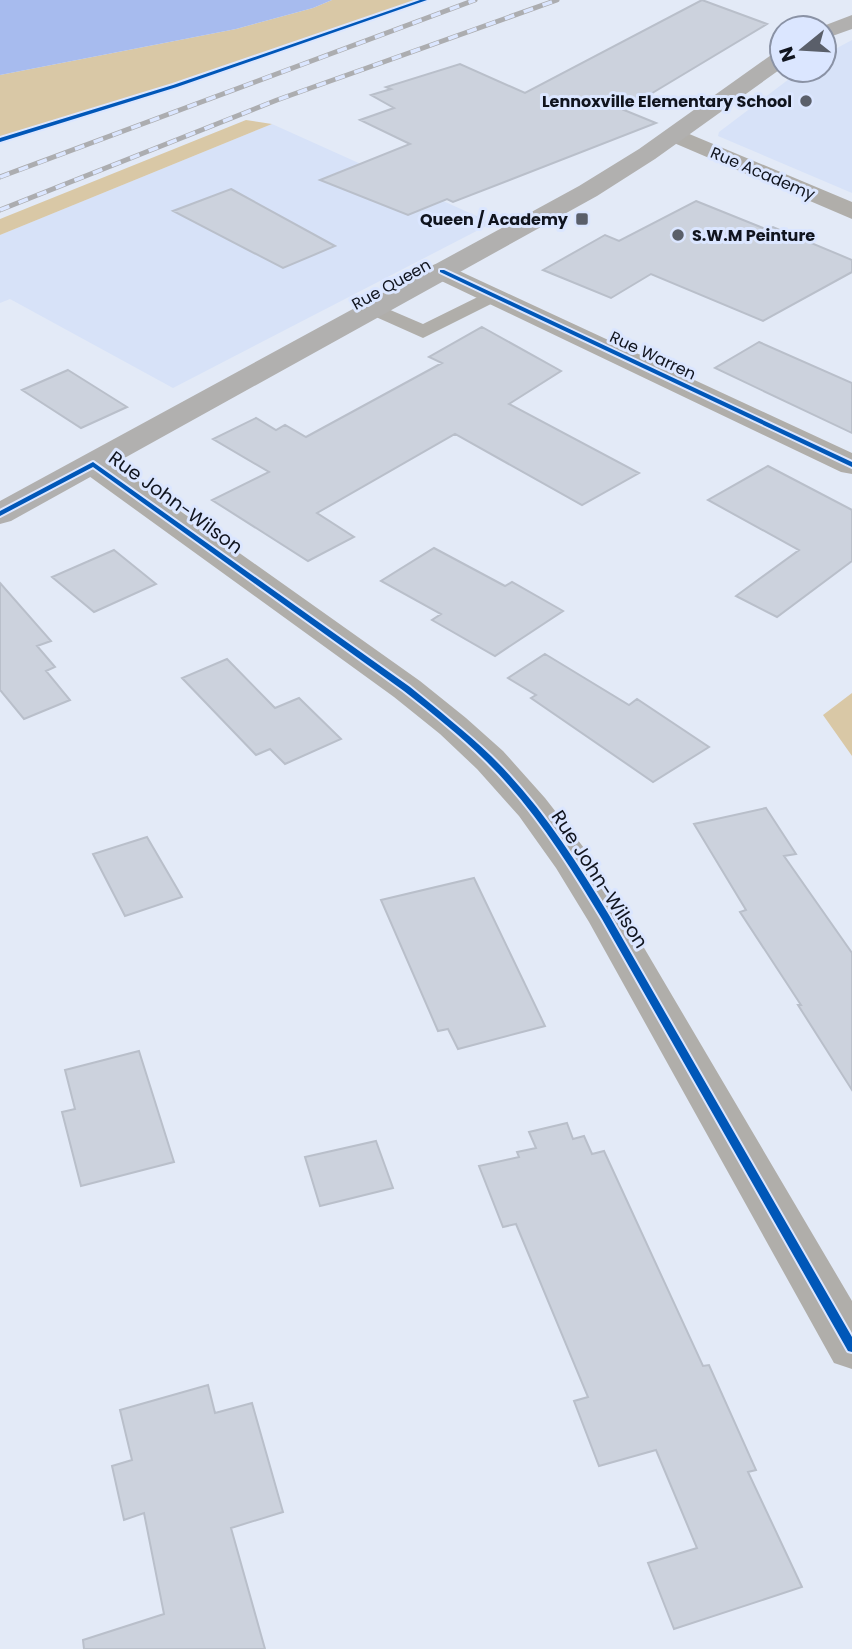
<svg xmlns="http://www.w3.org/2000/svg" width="852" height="1649" viewBox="0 0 852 1649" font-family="Poppins,sans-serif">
<rect width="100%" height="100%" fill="#e3eaf7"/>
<!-- built -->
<path fill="#d7e2f8" d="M852 40V193L718 136 719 132 801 70H824V55Z
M272 124 492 223 173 388 10 299 0 303V235Z"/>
<!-- forest -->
<path fill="#d9c8a6" d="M332 0H425L175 86 0 140V75L236 29 313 8Z
M246 120 272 124 0 235V219Z
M852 693V756L823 715Z"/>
<!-- water -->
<path fill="#a7bbee" d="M0 0H332L313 8 236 29 0 75Z"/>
<!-- building -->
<path fill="#ccd2dd" stroke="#b9bfca" stroke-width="2" d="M702 0 767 24 624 110 656 123 453 202 447 199 408 215 320 180 410 144 360 120 394 108 371 95 391 89 386 87 460 64 525 93Z
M231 189 335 246 283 268 173 211Z
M696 201 768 230 773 227 852 260V272L763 321 651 274 611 298 543 270 605 235 619 241Z
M482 327 561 371 509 404 639 473 582 505 455 434 317 513 354 537 308 561 212 500 269 472 213 439 256 418 276 430 285 425 306 437 442 363 429 357Z
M759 342 852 383V433L715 368Z
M68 370 127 407 81 428 22 390Z
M768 466 852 510V561L777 617 736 596 799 550 708 500Z
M434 548 505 586 512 582 563 611 495 656 432 620 441 614 381 581Z
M114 550 156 584 94 612 52 577Z
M0 583 51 641 37 646 55 667 46 671 70 700 24 719 0 690Z
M545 654 629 705 637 699 709 747 653 782 531 698 536 695 508 678Z
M227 659 275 708 299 698 341 739 285 764 270 749 256 755 182 678Z
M766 808 796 854 784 856 852 953V1090L798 1005H801L740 912 746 910 694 824Z
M147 837 182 897 125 916 93 854Z
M474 878 545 1026 458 1049 448 1029 438 1031 381 900Z
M139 1051 174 1162 81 1186 62 1112 75 1109 65 1070Z
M567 1123 573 1139 584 1136 592 1154 604 1151 703 1366 709 1365 756 1470 748 1472 802 1587 674 1629 648 1563 697 1548 656 1450 599 1466 574 1401 588 1397 516 1224 503 1227 479 1166 519 1157 517 1152 536 1148 529 1132Z
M376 1141 393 1188 320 1206 305 1157Z
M208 1385 215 1413 252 1403 283 1512 231 1528 265 1649H84L83 1640 164 1614 144 1513 124 1520 112 1466 132 1460 120 1410Z"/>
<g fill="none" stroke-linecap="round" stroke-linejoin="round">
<!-- service -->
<path fill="#b0aeaa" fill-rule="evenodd" d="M494 289 501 291 504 295 501 299 423 338 367 313 363 309 367 305 374 303 423 324Z"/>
<!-- minor -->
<path fill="#b0aeaa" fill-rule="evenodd" d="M675 128 852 202V219L667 140 663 135 667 130Z
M442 263 852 453V474L841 472 433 277 429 271 433 265Z
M93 455 104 457 420 681 466 718 503 751 545 798 584 848 620 907 852 1301V1369L834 1363 589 922 556 868 519 816 477 769 440 734 394 697 82 471 78 464 82 457Z"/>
<!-- primary -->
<path fill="#b1b0af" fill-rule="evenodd" d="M852 15V29L824 39V28H818Z
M782 51V68L655 159 597 196 11 521 0 524V501L579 186 639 149 774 53Z"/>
<defs>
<path id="rail" d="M0 177 475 0
M0 210 277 100 557 0"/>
</defs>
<!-- rail casing -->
<use href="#rail" stroke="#acadb0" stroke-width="5"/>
<!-- rail -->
<use href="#rail" stroke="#dbe6ff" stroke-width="3.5" stroke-dasharray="10" stroke-linecap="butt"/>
<defs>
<path id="cycleway" d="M420 0H427L177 87 0 142V138L173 85Z
M440 270H444L852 462V467L440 272Z
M93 462 410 687C438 710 466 732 491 756 539 803 575 859 609 915L852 1337V1352L848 1351 602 919C568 863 533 807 485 760 460 735 432 713 404 691L93 467 0 516V511Z"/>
</defs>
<!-- cycleway casing -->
<use href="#cycleway" stroke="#dbe6ff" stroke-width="4"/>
<!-- cycleway -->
<use href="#cycleway" fill="#0057b8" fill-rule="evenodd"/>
</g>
<!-- markers -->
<g fill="#5a5f6a" stroke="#dbe6ff" stroke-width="2.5">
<circle cx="806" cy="101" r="7"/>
<rect x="575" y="212" width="14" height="14" rx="3.5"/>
<circle cx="678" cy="235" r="7"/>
</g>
<g text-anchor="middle" stroke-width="6" stroke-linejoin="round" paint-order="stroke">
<!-- far-poi labels -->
<g font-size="16" font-weight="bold" fill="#10141e" stroke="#dbe6ff" text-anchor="end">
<text x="792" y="107">Lennoxville Elementary School</text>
<text x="568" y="225">Queen / Academy</text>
<text x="692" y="241" text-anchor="start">S.W.M Peinture</text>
</g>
<!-- far-street labels -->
<g font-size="16" fill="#10141e" stroke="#dbe6ff">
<text transform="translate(763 173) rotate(23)" y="6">Rue Academy</text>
<text transform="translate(391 284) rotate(-29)" y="6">Rue Queen</text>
<text transform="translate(653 355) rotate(25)" y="6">Rue Warren</text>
</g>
<!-- street labels -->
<g font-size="19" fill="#10141e" stroke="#dbe6ff">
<text transform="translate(176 502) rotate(36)" y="7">Rue John-Wilson</text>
<text transform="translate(600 879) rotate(57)" y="7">Rue John-Wilson</text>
</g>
</g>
<!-- north arrow -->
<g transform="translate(803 49) rotate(252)"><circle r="33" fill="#dbe6ff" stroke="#8a92a5" stroke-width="2"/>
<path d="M0-5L12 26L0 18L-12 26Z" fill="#5a5f6a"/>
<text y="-10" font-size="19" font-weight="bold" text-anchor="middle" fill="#10141e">N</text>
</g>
</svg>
